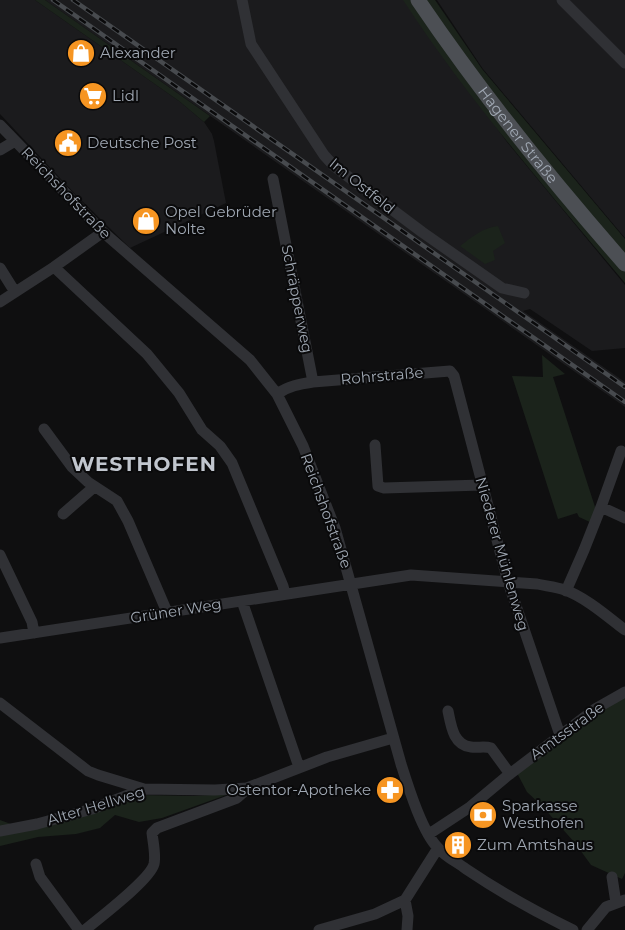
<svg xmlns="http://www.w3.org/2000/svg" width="625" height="930" viewBox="0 0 625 930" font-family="Montserrat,sans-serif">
<rect width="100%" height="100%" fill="#0f0f10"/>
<!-- built -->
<path fill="#1b1b1d" d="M0 0H35L179 101 204 122 212 134 214 141 226 203 130 248 75 194 0 114Z
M45 0H404L507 142 625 285V348L592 351 530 309 523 311 625 382V407Z
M437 0H625V238L483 69Z"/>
<!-- green -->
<path fill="#1b231b" d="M35 0H45L210 116 204 122 179 101Z
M403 0H435L482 69 625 239V283C548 191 469 101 403 0Z
M498 226 505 243 493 251 495 260 485 264 460 246C472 237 482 228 498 226Z
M542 355 565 374 553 377 596 510 592 523 579 517 577 513 558 519 512 376 543 377Z
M625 694V873L622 879 591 865 575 843 542 806 527 792 517 773Z
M229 794 162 818 139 822 115 815 100 828 76 834 38 837 0 846V820L27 830 137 795 193 796Z"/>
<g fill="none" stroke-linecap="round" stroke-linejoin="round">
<!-- minor -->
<path stroke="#303135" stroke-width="11" d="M242 0 251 44 324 155 334 166 422 232 502 288 524 293
M562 0 625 63
M0 125 103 232 250 360 277 394 303 446 335 528 401 764C408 786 422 832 438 848 446 857 457 862 466 869 500 892 536 912 573 930
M0 150 15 141
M273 179 313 382C300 384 288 386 277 394
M54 267 147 354 179 393 202 430 220 446 232 463 283 586 285 594
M0 268 15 292
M0 302 54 267 103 232
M313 382 450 371 454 376 508 582 560 735
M44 429 72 467 88 482 117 501 128 521 167 612
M375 445 378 486 384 488 482 485
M601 507 621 451
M63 514 94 487
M0 555 32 622 34 633
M566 591 584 550 601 507 625 518
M242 601 299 767
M0 638 411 575 537 584C546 586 556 587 565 590 585 597 608 617 625 630
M0 703 88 771 98 775 144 789
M448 711C451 725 453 745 471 747 478 748 485 746 491 748L510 774
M0 831 37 824 92 809 144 789 215 790 247 788 327 757 393 738
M429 834 470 807 506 777 595 709 625 692
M36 864 40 877 79 930
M612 877 616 903
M405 900 408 916 407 930
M85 930C99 918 150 880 154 864 156 855 153 842 152 833L157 828 237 798 246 790 247 788
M319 930 375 914 405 900 438 848
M587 930 606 907 625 900"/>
<!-- major -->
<path stroke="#4c4f54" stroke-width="15" id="s1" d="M418 0C481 93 551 180 625 264"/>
<defs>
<path id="rail" d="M53 0 625 402
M73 0 625 387"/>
</defs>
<!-- rail casing -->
<use href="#rail" stroke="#474a4e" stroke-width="4.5"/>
<!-- rail -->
<use href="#rail" stroke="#0a0a0b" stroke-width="2.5" stroke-dasharray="8" stroke-linecap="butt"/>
</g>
<!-- icons -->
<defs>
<symbol id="shop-disc" viewBox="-11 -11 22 22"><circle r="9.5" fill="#f69522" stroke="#0a0a0b"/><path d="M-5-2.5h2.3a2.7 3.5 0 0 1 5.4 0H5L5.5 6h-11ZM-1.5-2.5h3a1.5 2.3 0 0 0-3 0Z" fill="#fff"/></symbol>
<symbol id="supermarket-disc" viewBox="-11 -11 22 22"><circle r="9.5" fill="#f69522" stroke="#0a0a0b"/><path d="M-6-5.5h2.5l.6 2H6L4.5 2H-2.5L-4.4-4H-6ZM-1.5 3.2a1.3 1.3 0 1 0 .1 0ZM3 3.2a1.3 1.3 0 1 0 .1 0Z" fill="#fff"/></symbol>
<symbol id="civic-disc" viewBox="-11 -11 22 22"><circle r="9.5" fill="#f69522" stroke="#0a0a0b"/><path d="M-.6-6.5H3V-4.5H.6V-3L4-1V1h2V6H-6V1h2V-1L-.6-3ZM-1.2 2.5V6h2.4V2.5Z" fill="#fff"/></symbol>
<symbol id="pharmacy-disc" viewBox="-11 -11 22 22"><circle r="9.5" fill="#f69522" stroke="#0a0a0b"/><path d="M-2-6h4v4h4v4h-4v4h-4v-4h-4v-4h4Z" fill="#fff"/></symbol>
<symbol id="bank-disc" viewBox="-11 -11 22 22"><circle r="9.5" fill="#f69522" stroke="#0a0a0b"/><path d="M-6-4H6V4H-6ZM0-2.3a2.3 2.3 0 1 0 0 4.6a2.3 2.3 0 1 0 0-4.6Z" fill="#fff"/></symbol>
<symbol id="building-disc" viewBox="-11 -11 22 22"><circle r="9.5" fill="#f69522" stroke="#0a0a0b"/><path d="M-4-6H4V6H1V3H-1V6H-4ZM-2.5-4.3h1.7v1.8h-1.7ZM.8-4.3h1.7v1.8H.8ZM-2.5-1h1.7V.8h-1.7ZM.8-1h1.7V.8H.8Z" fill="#fff"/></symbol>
</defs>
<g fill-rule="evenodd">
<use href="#shop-disc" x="65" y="37" width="32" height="32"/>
<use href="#supermarket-disc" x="77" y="80" width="32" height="32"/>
<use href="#civic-disc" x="52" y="127" width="32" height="32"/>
<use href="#shop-disc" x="130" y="205" width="32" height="32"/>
<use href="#pharmacy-disc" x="374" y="774" width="32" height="32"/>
<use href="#bank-disc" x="467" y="799" width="32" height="32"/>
<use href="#building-disc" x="442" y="829" width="32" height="32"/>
</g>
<g text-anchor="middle" stroke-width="4" stroke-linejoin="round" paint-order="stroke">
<!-- poi labels -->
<g font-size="15" fill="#9fa7b2" stroke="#0a0a0b" text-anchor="start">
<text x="100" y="58">Alexander</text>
<text x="112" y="101">Lidl</text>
<text x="87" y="148">Deutsche Post</text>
<text x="165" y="217">Opel Gebrüder<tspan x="165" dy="17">Nolte</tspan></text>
<text x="371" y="795" text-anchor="end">Ostentor-Apotheke</text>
<text x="502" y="811">Sparkasse<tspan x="502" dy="17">Westhofen</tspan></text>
<text x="477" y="850">Zum Amtshaus</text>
</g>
<!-- street labels -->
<g font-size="15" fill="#9fa7b2" stroke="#0a0a0b">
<text dy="5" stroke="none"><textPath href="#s1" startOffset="168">Hagener Straße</textPath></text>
<text transform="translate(362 186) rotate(39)" y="5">Im Ostfeld</text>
<text transform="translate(66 193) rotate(46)" y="5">Reichshofstraße</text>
<text transform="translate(297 299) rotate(79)" y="5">Schräpperweg</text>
<text transform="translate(382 376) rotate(-5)" y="5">Rohrstraße</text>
<text transform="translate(326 511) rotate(70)" y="5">Reichshofstraße</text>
<text transform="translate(502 554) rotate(74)" y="5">Niederer Mühlenweg</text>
<text transform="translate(176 611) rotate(-9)" y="5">Grüner Weg</text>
<text transform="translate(567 731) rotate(-36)" y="5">Amtsstraße</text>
<text transform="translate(96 806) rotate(-17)" y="5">Alter Hellweg</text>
</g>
<!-- district labels -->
<g font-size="20" font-weight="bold" letter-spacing="1" fill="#c1c6ce" stroke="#0a0a0b">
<text x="144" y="471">WESTHOFEN</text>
</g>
</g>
</svg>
